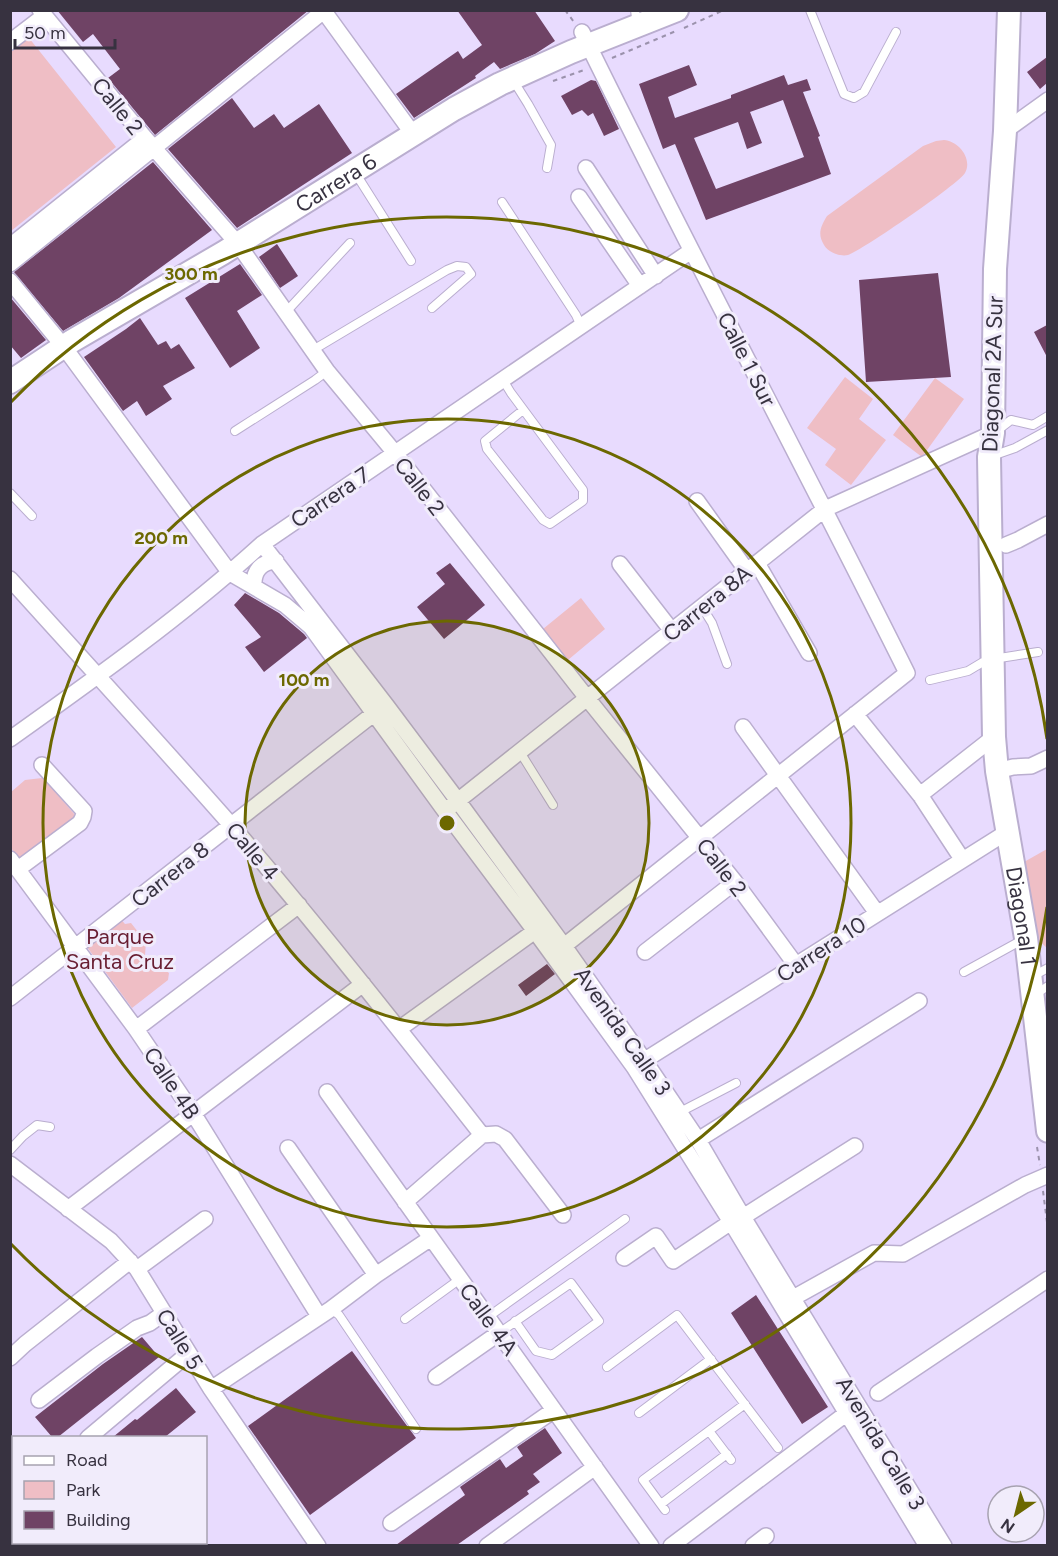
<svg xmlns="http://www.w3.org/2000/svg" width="1058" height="1556" viewBox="0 0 1058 1556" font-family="Figtree,sans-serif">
<rect width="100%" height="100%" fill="#e8dbfe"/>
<!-- green -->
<path fill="#efbec5" d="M29 38 116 147 11 231V52Z
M944 140C958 141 973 158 965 173 960 183 861 251 848 255 840 257 828 252 824 245 817 234 821 226 827 216L923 146 936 141Z
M845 377 873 399 859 419 886 440 851 485 825 465 836 449 807 428Z
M935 378 964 399 922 457 893 435Z
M581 598 605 629 568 660 543 629Z
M42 778 50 786 76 816 19 859 11 848V792L25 780Z
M1047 849V948L1036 938 1024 862Z
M117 915 125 924 131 923 146 942 145 955 169 973 168 980 132 1008 84 943Z"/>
<!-- building -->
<path fill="#6f4365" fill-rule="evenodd" d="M57 10H309L155 135 108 78 120 69 93 34 83 42Z
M457 10H534L555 41 535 54 500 69 494 62 475 76 476 78 414 118 396 94 458 51 463 59 482 45Z
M1047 57V83L1040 89 1027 72Z
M689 65 697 85 668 97 675 118 731 98V95L784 75 788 85 807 79 811 90 803 92 820 136 818 137 831 174 706 220 675 144 663 149 639 84ZM783 100 804 157 716 189 694 138 738 122 747 149 762 143 750 112Z
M591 80 596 81 619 129 604 136 593 113 588 116 582 110 572 115 561 96Z
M232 98 254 128 274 114 284 128 319 104 352 153 237 228 168 149Z
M153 162 212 230 119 298 63 331 14 272Z
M277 244 298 276 280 288 259 257Z
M240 264 262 295 237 311 260 348 230 368 185 298Z
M938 273 951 377 866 382 859 280Z
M10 297 46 340 21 358 10 345Z
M140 318 158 345 166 341 171 349 179 344 195 368 163 386 172 399 146 416 137 401 123 411 84 357 126 329Z
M1047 325V357L1034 332Z
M450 563 485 605 444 639 417 607 445 584 436 573Z
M245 593 279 613 304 634 307 638 264 672 245 647 261 637 234 605Z
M547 964 555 974 526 996 518 985Z
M756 1295 828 1407 802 1424 731 1313Z
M142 1337 159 1357 58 1437H52L35 1417 103 1364Z
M352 1351 416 1438 310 1515 248 1426Z
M176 1388 196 1412 165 1437H113L135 1419 137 1420Z
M545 1428 562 1453 533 1474 540 1482 527 1491 529 1494 457 1545H396L465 1495 460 1487 500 1459 506 1468 523 1456 517 1447Z"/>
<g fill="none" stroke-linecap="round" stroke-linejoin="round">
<defs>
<path id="lane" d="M635 10 637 25
M810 10 844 94 854 98 864 92 896 32
M513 80 528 104 551 145 547 168
M356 174 411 261
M502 202 576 315 581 326
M286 312 350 243
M313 350 447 270 457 266 466 267 471 274 432 308
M503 380 511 393 583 490V501L550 524 543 520 487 449 485 441 523 410
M998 430 1011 420 1033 425 1048 416
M235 431 315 380 327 371
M992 456 1015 448 1048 430
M10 493 32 516
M702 607 712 623 727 664
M930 680 968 671 983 662 993 659 1038 652
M520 752 553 805
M964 972 1024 939
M1033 976 1048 968
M1036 994 1048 986
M680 1112 736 1083
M10 1150 23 1136 37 1125 50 1127
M331 1309 339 1315 416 1429
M488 1317 625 1219
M405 1319 460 1279
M499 1333 571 1283 599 1321 552 1355 536 1351 515 1321
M607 1367 677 1315 778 1448
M639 1413 711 1359
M709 1431 731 1460
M661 1504 727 1454
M665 1510 643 1480 745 1404"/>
<path id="street" d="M40 10 145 138 238 244 327 371 395 453 587 698 735 882 796 965
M323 10 413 134
M10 42 44 16
M1005 131 1048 100
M586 168 656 276
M579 197 640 286
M10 246 145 138
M10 264 325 10
M10 281 64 347 230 573 285 605 311 627 445 811 535 931 634 1067 731 1222 927 1546
M697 501 747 571
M262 544 386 705 458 801 564 946 644 1060 698 1140 743 1217 944 1546
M1006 545 1018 540 1048 524
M757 563 809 653
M620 564 672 631
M10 579C84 661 158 742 231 825 318 926 400 1030 482 1135
M254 586C253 571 261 562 276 561
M855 714 920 795 962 859
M743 727 877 913
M10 739C97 677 184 615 262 544L691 251
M997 771 1013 767 1031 766 1048 758
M920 795 994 737
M450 807 825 509 993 433
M10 859 136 1029 193 1113 319 1316
M18 869 80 823 83 817 84 811 42 765
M564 946 907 673C800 458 687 247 582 32
M645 952 735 882
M10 998 381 708
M136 1029 299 905
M399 1029 535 931
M637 1065 1007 832
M327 1092 651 1546
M482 1135 496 1134 505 1139 563 1215
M698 1140 919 1001
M288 1148 376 1275
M10 1164 111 1241 137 1269 211 1389 318 1546
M405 1202 482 1135
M68 1209 363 984
M743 1217 855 1146
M624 1258 656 1236 673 1261 731 1222
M137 1269 205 1219
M793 1298 874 1253 903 1254 1025 1185 1048 1175
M10 1358 25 1344 130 1261
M436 1377 499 1333
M211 1389 331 1309 376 1275 431 1238
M878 1393 1048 1279
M39 1400 97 1356 137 1328 150 1323 164 1313
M88 1438 189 1353
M391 1523 554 1410
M487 1546 595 1467
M671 1546 847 1413
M753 1546 766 1536"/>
<g id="secondary">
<path id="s1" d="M1009 10 1005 131 995 269 993 433 989 457 994 737 997 771 1026 938 1048 1131"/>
<path id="s2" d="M10 382 72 341 223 253 454 109 500 84 571 52 677 10"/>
</g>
</defs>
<!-- lane casing -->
<use href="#lane" stroke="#baaecf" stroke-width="10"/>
<!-- street casing -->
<use href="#street" stroke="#baaecf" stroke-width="18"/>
<!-- secondary casing -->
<use href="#secondary" stroke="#baaecf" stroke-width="26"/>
<!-- path -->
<path stroke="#9b92ac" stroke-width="2" stroke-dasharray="4.5 4.5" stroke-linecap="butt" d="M565 10 574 22
M684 28 724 10
M612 58 676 31
M553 81 584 70
M1037 1147 1040 1165
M1043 1191 1048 1230"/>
<!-- lane -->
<use href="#lane" stroke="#fff" stroke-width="8"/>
<!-- street -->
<use href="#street" stroke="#fff" stroke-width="15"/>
<!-- secondary -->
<use href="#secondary" stroke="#fff" stroke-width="22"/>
</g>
<!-- distance rings -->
<circle cx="447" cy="823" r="202" fill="#6c6800" fill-opacity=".12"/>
<g fill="none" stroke="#6c6800" stroke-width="3">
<circle cx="447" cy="823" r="202"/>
<circle cx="447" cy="823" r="404"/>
<path d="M1047 907A606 606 0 0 1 11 1244M11 402A606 606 0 0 1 1047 739"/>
</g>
<g text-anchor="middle" stroke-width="6" stroke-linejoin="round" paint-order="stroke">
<!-- street labels -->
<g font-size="22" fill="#373240" stroke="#f1ecfb">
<text transform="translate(118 106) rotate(51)" y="8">Calle 2</text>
<text dy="8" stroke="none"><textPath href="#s2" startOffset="382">Carrera 6</textPath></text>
<text transform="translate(747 359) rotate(63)" y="8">Calle 1 Sur</text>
<text transform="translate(992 374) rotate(-88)" y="8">Diagonal 2A Sur</text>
<text transform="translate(420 486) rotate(52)" y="8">Calle 2</text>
<text transform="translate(330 497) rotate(-34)" y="8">Carrera 7</text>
<text transform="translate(707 603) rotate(-39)" y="8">Carrera 8A</text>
<text transform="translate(253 851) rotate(50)" y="8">Calle 4</text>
<text transform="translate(722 867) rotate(52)" y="8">Calle 2</text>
<text transform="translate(170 874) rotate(-38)" y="8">Carrera 8</text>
<text dy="8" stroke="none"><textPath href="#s1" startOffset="909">Diagonal 1</textPath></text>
<text transform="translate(821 949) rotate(-33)" y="8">Carrera 10</text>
<text transform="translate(623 1031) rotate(55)" y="8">Avenida Calle 3</text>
<text transform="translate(172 1083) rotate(56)" y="8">Calle 4B</text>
<text transform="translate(489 1319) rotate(54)" y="8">Calle 4A</text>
<text transform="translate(180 1339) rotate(58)" y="8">Calle 5</text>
<text transform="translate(881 1443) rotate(59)" y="8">Avenida Calle 3</text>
</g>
<!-- park labels -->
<g font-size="22" fill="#681d31" stroke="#f1ecfb">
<text x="120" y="944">Parque<tspan x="120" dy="25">Santa Cruz</tspan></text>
</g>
</g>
<circle cx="447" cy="823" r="9" fill="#6c6800" stroke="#f1ecfb" stroke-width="3"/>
<g font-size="18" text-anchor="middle" font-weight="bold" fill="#6c6800" stroke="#f1ecfb" stroke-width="6" stroke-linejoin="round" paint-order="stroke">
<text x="191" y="280">300 m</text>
<text x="161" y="544">200 m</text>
<text x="304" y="686">100 m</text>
</g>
<!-- border -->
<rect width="1058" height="1556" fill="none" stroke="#373240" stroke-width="24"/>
<!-- legend -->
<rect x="12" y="1436" width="195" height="108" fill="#f1ecfb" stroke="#a7a2b0" stroke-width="1.5"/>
<rect x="24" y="1456" width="30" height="9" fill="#ffffff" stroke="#a7a2b0" stroke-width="1.5"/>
<text x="66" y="1466" font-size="18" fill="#373240">Road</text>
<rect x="24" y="1481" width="30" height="18" fill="#efbec5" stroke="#a7a2b0" stroke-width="1.5"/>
<text x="66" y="1496" font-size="18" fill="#373240">Park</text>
<rect x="24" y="1511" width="30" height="18" fill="#6f4365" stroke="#a7a2b0" stroke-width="1.5"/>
<text x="66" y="1526" font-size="18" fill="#373240">Building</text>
<!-- north arrow -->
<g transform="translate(1016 1514) rotate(215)"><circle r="28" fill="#f1ecfb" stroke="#a7a2b0" stroke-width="1.5"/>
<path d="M0-4.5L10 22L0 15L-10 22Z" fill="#6c6800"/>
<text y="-9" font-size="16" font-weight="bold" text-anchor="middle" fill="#373240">N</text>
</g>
<!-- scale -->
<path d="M15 39v9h100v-9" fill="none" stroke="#373240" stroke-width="3"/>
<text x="24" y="39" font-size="18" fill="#373240" stroke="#f1ecfb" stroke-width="4.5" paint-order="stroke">50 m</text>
</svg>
